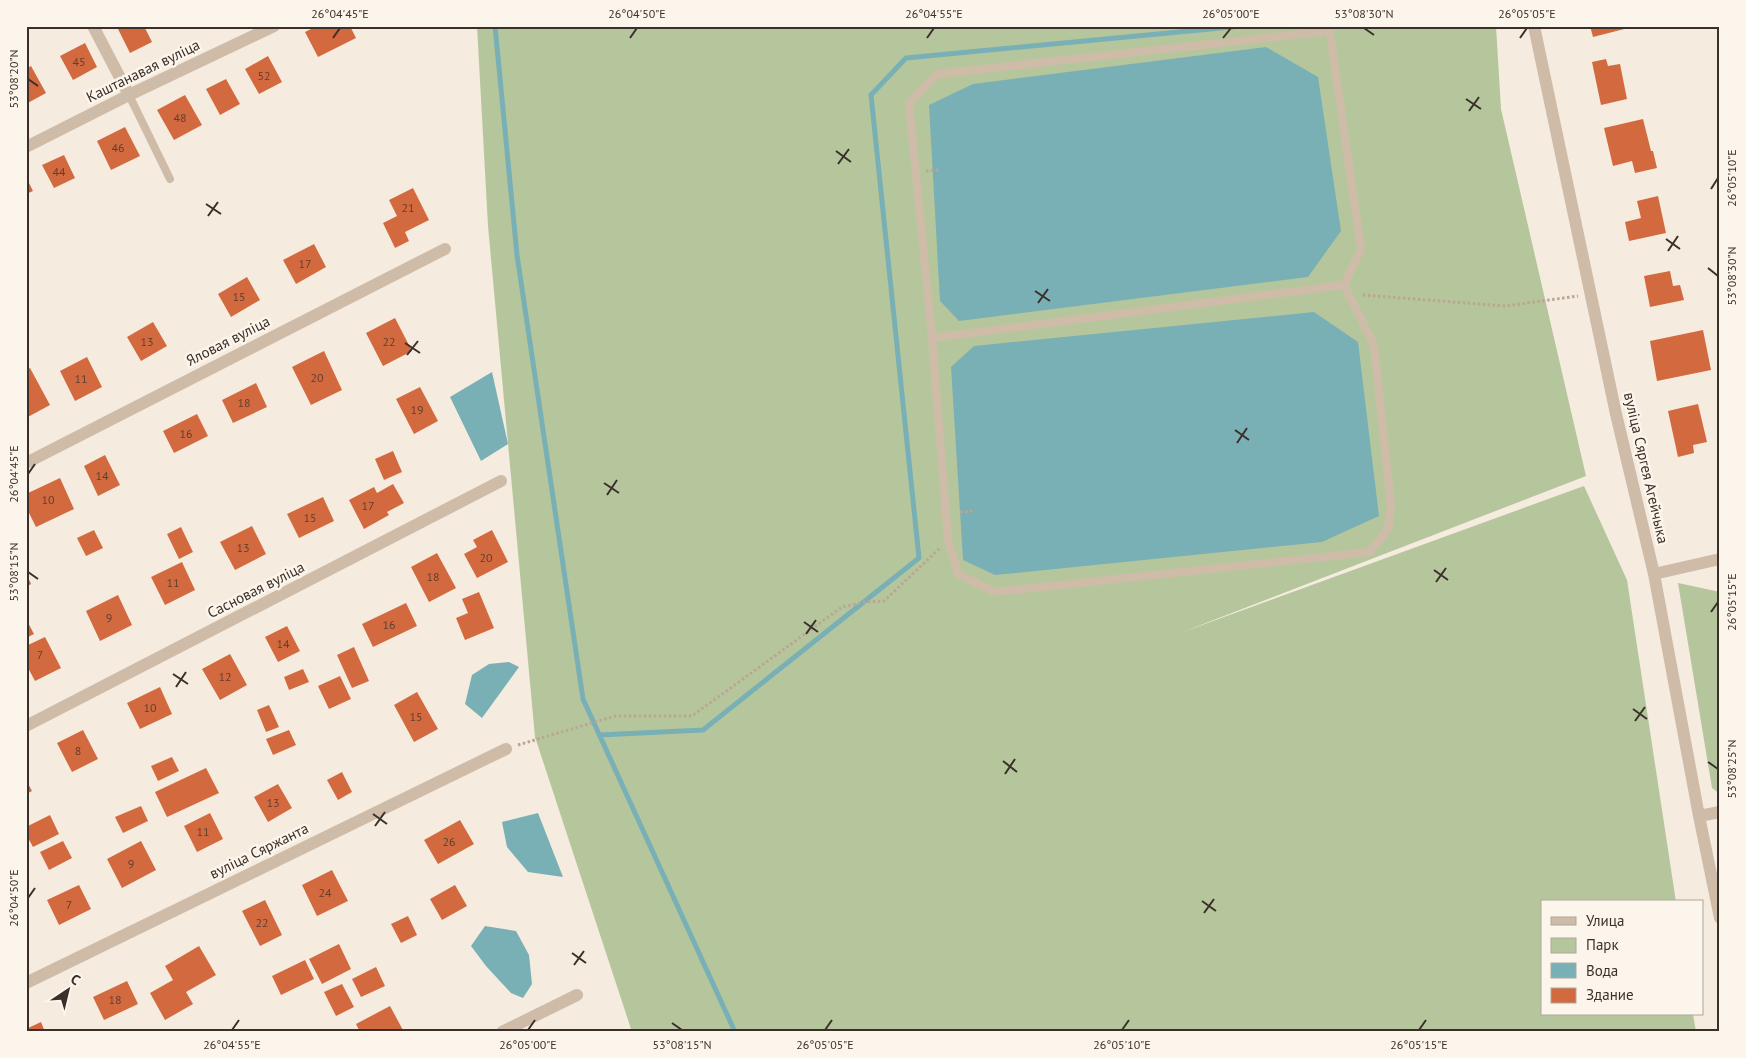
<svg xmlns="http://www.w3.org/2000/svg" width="1746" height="1058" viewBox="0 0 1746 1058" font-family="'PT Sans',sans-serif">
<rect width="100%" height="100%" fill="#f5ebde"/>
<!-- green -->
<path fill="#b6c69c" d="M477 26H1496L1501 109 1586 476 1180 633 1584 486 1627 580 1676 902H1542V1014H1693L1696 1032H632L535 737 488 226Z
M1678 583 1720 592V794L1712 788Z"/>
<!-- water -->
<path fill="#79b0b6" d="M1266 47 1318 77 1341 231 1308 277 959 321 940 301 929 105 973 84Z
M1314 312 1358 342 1379 516 1322 542 995 575 963 560 951 367 974 346Z
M492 372 508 444 481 461 450 397Z
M509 662 519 667 482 718 465 704 472 675 489 664Z
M538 813 563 877 528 872 507 847 502 822Z
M485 926 516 931 529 955 532 984 523 998 511 993 486 966 471 946Z"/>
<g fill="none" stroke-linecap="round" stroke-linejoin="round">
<!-- stream -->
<path stroke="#79b0b6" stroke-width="5" d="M495 26 517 255 583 699 735 1032
M599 735 703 730 919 558 871 95 906 58 1242 26"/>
</g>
<!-- building -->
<path fill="#d36a3f" d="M119 26H144L152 42 130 53 117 27Z
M317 26H350L356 38 318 57 305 32Z
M1590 26H1632V27L1593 37Z
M85 43 97 67 73 80 60 56Z
M268 56 282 82 259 94 245 69Z
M1606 59 1608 66 1620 64 1627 99 1601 105 1592 62Z
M31 66 46 93 26 104V69Z
M226 79 240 104 220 115 206 89Z
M185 95 202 125 174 140 157 110Z
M1643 119 1651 151H1653L1657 168 1635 173 1632 161 1613 166 1604 128Z
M125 127 140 156 111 170 97 141Z
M64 155 75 178 54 188 42 165Z
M26 177 33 191 26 194Z
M413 188 429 220 405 232 409 241 395 248 383 223 397 216 389 200Z
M1658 196 1666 233 1629 241 1625 222 1641 218 1637 201Z
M314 244 326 267 296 284 283 260Z
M1670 271 1673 286 1680 285 1684 300 1650 307 1644 276Z
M247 277 260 300 231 317 218 294Z
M395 318 412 351 383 366 366 333Z
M153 322 167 346 141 361 127 337Z
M1703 330 1711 370 1657 381 1650 341Z
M324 351 342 390 311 405 292 367Z
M87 357 102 387 75 401 60 371Z
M30 368 50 405 26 418V370Z
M256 383 267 407 233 423 222 400Z
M420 387 438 421 414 434 396 399Z
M1698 404 1707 442 1693 445 1694 453 1678 457 1668 411Z
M197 414 208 436 174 453 163 431Z
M393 451 402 472 384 480 375 459Z
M105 455 120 485 98 496 84 466Z
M60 478 74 509 36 527 26 507V494Z
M393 484 404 503 387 512 389 515 364 529 349 500 374 487 377 493Z
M323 497 334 521 299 538 287 514Z
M252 526 266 554 235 570 220 542Z
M181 527 193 552 179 559 167 534Z
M94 530 103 548 86 556 77 538Z
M492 530 508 562 477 578 464 554 477 547 473 540Z
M437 553 456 588 429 602 411 567Z
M182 562 195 590 165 605 151 577Z
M26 573 31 584 26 587Z
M479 592 494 628 465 640 456 618 468 613 462 599Z
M118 595 132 625 100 641 86 611Z
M406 603 417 626 373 647 362 624Z
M26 619 34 634 26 638Z
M287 626 300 651 278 662 265 637Z
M45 637 61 668 35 681 26 664V646Z
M354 647 369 681 352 688 337 655Z
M230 654 247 685 220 700 202 669Z
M303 669 309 682 289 690 284 677Z
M340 676 351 699 329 709 318 686Z
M160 687 172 714 140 729 127 703Z
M417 692 438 729 414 742 394 705Z
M269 705 279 727 266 732 257 710Z
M83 730 98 759 72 772 57 743Z
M289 730 296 745 273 755 266 739Z
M172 757 179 771 158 781 151 766Z
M206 768 219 793 167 817 155 792Z
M342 772 352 792 338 800 327 780Z
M26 780 32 791 26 794Z
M278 784 292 808 268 822 254 797Z
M141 806 148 821 123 833 115 817Z
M210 813 223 839 197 852 184 826Z
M50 815 59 834 33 847 26 834V827Z
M460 820 474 844 438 864 424 840Z
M63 841 72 858 49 870 40 852Z
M141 841 156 870 122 888 107 859Z
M332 870 348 901 317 916 302 885Z
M79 885 91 909 59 925 47 900Z
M455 885 467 906 442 920 430 899Z
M265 900 282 935 260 946 242 911Z
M408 916 417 935 401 943 391 924Z
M339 944 351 969 322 984 309 959Z
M199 946 216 975 186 992 193 1004 165 1020 150 993 173 980 165 966Z
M305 960 314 979 281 995 272 976Z
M376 967 385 986 361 997 352 979Z
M127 981 138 1004 104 1020 93 997Z
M342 984 354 1007 336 1016 324 992Z
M390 1006 404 1032H360L356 1024Z
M41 1022 45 1032H26V1029Z"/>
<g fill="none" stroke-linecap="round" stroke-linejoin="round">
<!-- path -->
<path stroke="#bba692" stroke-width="3" stroke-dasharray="2.5 2.5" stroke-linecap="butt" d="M926 171 939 170
M1363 295 1505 306 1578 296
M960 512 973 511
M518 745 615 716H692L842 607 865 602 884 601 939 549"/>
<!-- lane -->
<path stroke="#cfbca8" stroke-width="8" d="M1329 26 1361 249 1344 285 1374 345 1391 506 1388 529 1370 552 994 592 958 574 948 540 932 338 909 103 937 74 1330 31
M129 95 170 179
M932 338 1344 285"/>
<!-- street -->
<path stroke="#cfbca8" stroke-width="12" d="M93 26 129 95
M1534 26 1616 414 1654 574 1699 816 1720 918
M26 147 129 95 274 26
M26 463 445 249
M1654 574 1720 559
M26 726 501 481
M1699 816 1720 812
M26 983 506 749
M502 1032 577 995"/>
</g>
<!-- ticks -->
<path fill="none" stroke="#3b3029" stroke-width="2" d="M1364 28 1374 35M333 38 340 28M630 38 637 28M927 38 934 28M1223 38 1231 28M1520 38 1527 28M28 79 38 86M1466 99 1481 109M1469 111 1479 97M836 151 851 162M838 164 849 149M1711 189 1718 178M206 204 221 214M208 216 218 202M1666 239 1680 249M1668 251 1678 236M1708 268 1718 276M1035 291 1050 301M1038 303 1048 289M405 343 420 353M407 355 418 341M1235 430 1249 440M1237 443 1247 428M28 474 35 464M604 483 619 493M607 495 617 480M1434 570 1448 580M28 572 38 579M1436 582 1446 568M1711 612 1718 602M804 622 818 632M806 634 816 620M173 674 188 684M176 687 186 672M1633 709 1647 719M1635 721 1645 707M1003 761 1017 772M1708 762 1718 769M1005 774 1015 759M373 814 387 824M375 826 385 812M28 898 35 888M1202 901 1216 911M1204 913 1214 899M572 953 586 963M574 965 584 951M672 1023 682 1030M232 1030 239 1020M528 1030 535 1020M825 1030 832 1020M1122 1030 1129 1020M1419 1030 1426 1020"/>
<g text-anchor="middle" stroke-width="5" stroke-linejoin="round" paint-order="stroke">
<!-- number labels -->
<g font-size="12" fill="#613e2e">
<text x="79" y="66">45</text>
<text x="264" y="80">52</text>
<text x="180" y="122">48</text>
<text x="118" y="152">46</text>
<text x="59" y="176">44</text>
<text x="408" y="212">21</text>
<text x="305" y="268">17</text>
<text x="239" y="301">15</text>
<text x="147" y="346">13</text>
<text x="389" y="346">22</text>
<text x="317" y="382">20</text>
<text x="81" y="383">11</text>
<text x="244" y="407">18</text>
<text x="417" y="414">19</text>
<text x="186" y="438">16</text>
<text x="102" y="480">14</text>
<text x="48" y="504">10</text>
<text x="368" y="510">17</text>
<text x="310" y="522">15</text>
<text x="243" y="552">13</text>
<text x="486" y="562">20</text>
<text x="433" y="581">18</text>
<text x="173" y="587">11</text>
<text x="109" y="622">9</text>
<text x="389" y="629">16</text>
<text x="283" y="648">14</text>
<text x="40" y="659">7</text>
<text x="225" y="681">12</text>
<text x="150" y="712">10</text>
<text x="416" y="721">15</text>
<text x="78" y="755">8</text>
<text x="273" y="807">13</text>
<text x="203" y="836">11</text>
<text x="449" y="846">26</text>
<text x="131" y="868">9</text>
<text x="325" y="897">24</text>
<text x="69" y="909">7</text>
<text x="262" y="927">22</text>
<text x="115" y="1004">18</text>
</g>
<!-- street labels -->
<g font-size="15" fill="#3b3029" stroke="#fcf5eb">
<text transform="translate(143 71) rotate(-26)" y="5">Каштанавая вуліца</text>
<text transform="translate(228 341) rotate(-27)" y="5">Яловая вуліца</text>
<text transform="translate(1646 468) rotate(77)" y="5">вуліца Сяргея Агейчыка</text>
<text transform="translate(256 590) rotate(-27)" y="5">Сасновая вуліца</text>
<text transform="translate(259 851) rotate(-26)" y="5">вуліца Сяржанта</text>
</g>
</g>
<!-- border -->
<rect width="1746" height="1058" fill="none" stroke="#fcf5eb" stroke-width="55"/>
<!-- legend -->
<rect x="1541" y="900" width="162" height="115" fill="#fcf5eb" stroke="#afa69d"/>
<rect x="1551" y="917" width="25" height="8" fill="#cfbca8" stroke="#afa69d"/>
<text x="1586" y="926" font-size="15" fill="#3b3029">Улица</text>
<rect x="1551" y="938" width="25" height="15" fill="#b6c69c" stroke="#afa69d"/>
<text x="1586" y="950" font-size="15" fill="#3b3029">Парк</text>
<rect x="1551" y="963" width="25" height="15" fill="#79b0b6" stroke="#afa69d"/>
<text x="1586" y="976" font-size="15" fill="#3b3029">Вода</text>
<rect x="1551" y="988" width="25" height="15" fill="#d36a3f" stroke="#afa69d"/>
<text x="1586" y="1000" font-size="15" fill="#3b3029">Здание</text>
<!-- north arrow -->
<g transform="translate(68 990) rotate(35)" stroke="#fcf5eb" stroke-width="4" paint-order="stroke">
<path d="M0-4L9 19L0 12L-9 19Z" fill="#3b3029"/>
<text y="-8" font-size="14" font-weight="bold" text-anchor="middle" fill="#3b3029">С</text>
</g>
<rect x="28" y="28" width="1690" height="1002" fill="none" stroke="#3b3029" stroke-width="2"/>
<g font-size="12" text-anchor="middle" fill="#3b3029">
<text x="340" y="18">26°04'45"E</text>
<text x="637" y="18">26°04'50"E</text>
<text x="934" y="18">26°04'55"E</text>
<text x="1231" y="18">26°05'00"E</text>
<text x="1364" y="18">53°08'30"N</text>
<text x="1527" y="18">26°05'05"E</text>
<text transform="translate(14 79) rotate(-90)" y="4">53°08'20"N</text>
<text transform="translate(1732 178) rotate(-90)" y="4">26°05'10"E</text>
<text transform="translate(1732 276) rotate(-90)" y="4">53°08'30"N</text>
<text transform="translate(14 474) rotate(-90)" y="4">26°04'45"E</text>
<text transform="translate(14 572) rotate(-90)" y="4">53°08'15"N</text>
<text transform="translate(1732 602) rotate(-90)" y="4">26°05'15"E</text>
<text transform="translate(1732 769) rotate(-90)" y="4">53°08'25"N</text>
<text transform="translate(14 898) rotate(-90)" y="4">26°04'50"E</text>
<text x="232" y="1049">26°04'55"E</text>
<text x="528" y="1049">26°05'00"E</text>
<text x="682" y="1049">53°08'15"N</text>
<text x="825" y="1049">26°05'05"E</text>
<text x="1122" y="1049">26°05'10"E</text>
<text x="1419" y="1049">26°05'15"E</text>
</g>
</svg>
